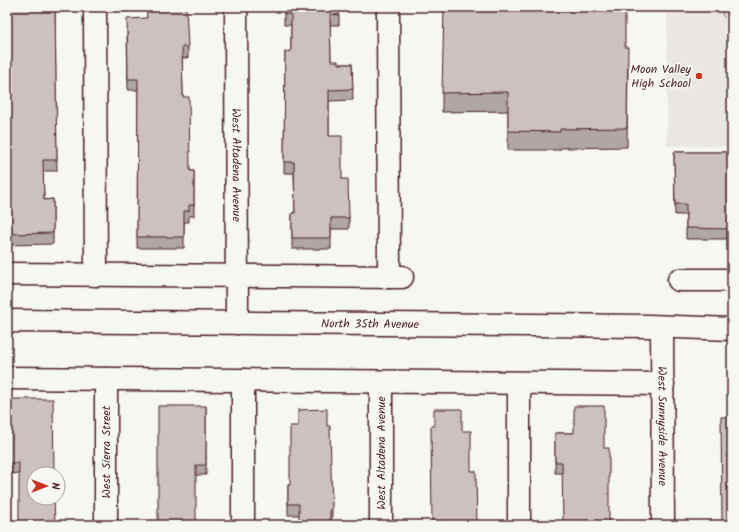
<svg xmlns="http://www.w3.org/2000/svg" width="739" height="532" viewBox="0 0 739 532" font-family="Kalam,sans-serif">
<rect width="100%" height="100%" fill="#f6f6f2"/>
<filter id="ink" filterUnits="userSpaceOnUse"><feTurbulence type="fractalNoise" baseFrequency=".025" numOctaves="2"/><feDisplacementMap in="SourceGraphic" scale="8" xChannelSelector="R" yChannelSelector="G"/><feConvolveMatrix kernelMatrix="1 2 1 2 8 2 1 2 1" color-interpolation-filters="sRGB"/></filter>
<g filter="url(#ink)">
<!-- built -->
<path fill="#e9e6e3" d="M667 7H732V146H667Z"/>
<!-- green -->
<path fill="#ddd6d5" stroke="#947a80" d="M722 7H732V25L722 15Z"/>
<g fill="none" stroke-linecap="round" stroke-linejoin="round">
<defs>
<g id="minor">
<path d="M95 7 96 275"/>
<path id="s1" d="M236 7 237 323"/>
<path d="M388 7 389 277"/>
<path d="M7 274 402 277"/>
<path d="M679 280H732"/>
<path id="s2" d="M662 328 663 525"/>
<path d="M7 378 663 384"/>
<path d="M243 380V525"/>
<path d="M381 382V525"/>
<path d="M519 383V525"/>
<path d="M106 525V379"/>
</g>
<g id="major">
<path id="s3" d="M7 321 649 326 732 329"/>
</g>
</defs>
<!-- minor casing -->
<use href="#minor" stroke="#4a1f2b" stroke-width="25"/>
<!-- major casing -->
<use href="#major" stroke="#4a1f2b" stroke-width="25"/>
<!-- minor -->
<use href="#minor" stroke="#f6f6f2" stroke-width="22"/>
<!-- major -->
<use href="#major" stroke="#f6f6f2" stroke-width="22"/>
</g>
<!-- wall -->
<path fill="#afa6a5" stroke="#4a1f2b" d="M7 7H55L57 171H43L44 200 53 199V244L7 245Z
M284 7H339V25H330L331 61 338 64H352L353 100 329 101V136L342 179 349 218V229H331V249H292V213H295L294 173H284L285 52 291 51V25H284Z
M146 18 188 47V58H182L183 97 190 171H194V216H189V222H184V248H137L138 90H128L127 30Z
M625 47 628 66 627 147 560 148V150H508V111L442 112V93Z
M674 152H732V239H686V215H675Z
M7 399 55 525 19 474 7 473Z
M206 406V475H196L158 525Z
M604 406 562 473H555V433H574Z
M327 426 332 509V519L299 515H288V485H290Z"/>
<!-- building -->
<path fill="#ccc1c0" stroke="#4a1f2b" d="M7 7H55L57 160H43L44 200 53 199V233L7 234Z
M146 7H186L188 47H182L183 97H189L190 171H194V205H189V211H184V237H137L138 79H128L127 19 147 18Z
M284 7H339V15L330 14 331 61H338V64H352L353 89 329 90V136H342V179H348L349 218H331V238H292V213H295L294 162H284L285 52 291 51V14H284Z
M444 7H625V47H628L627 128 560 129V132L508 131V92L442 93Z
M674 152H732V229L686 228V204H675Z
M7 399H53L54 474H34V498H54L55 525H19V463H7Z
M158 406H206V465H196V525H158Z
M574 406H604V448H609V525H563L562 462H555V433H574Z
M327 409V426H330L332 509H330V525H299V504H288V485H290V426H298V410Z
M434 409H462V431H471V471H476L477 525H432L431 426H434Z
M721 417H732V525H722Z"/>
</g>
<!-- markers -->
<circle fill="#c8321e" stroke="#f6f6f2" stroke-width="1.5" cx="699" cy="76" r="4"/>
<g text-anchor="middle" stroke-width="3.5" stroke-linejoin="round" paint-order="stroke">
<!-- poi labels -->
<g font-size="12" fill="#4a1f2b" stroke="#f6f6f2" text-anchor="end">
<text x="691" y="73">Moon Valley<tspan x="691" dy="14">High School</tspan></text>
</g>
<!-- street labels -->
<g font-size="12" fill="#4a1f2b" stroke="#f6f6f2">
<text dy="4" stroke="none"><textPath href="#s1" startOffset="158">West Altadena Avenue</textPath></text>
<text dy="4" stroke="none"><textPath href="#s3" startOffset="363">North 35th Avenue</textPath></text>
<text dy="4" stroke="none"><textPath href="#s2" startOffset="98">West Sunnyside Avenue</textPath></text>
<text transform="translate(106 452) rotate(-90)" y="4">West Sierra Street</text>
<text transform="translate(381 453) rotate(-90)" y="4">West Altadena Avenue</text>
</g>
</g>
<!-- margin -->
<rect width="739" height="532" fill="none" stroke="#f6f6f2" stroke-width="24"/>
<rect x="12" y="12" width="715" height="508" fill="none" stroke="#4a1f2b" stroke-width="1.5" filter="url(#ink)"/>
<!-- north arrow -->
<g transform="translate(46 486) rotate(90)"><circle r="19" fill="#f6f6f2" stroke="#b1a0a2"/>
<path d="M0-3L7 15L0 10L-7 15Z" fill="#c8321e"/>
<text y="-6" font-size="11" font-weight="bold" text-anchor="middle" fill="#4a1f2b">N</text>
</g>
</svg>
